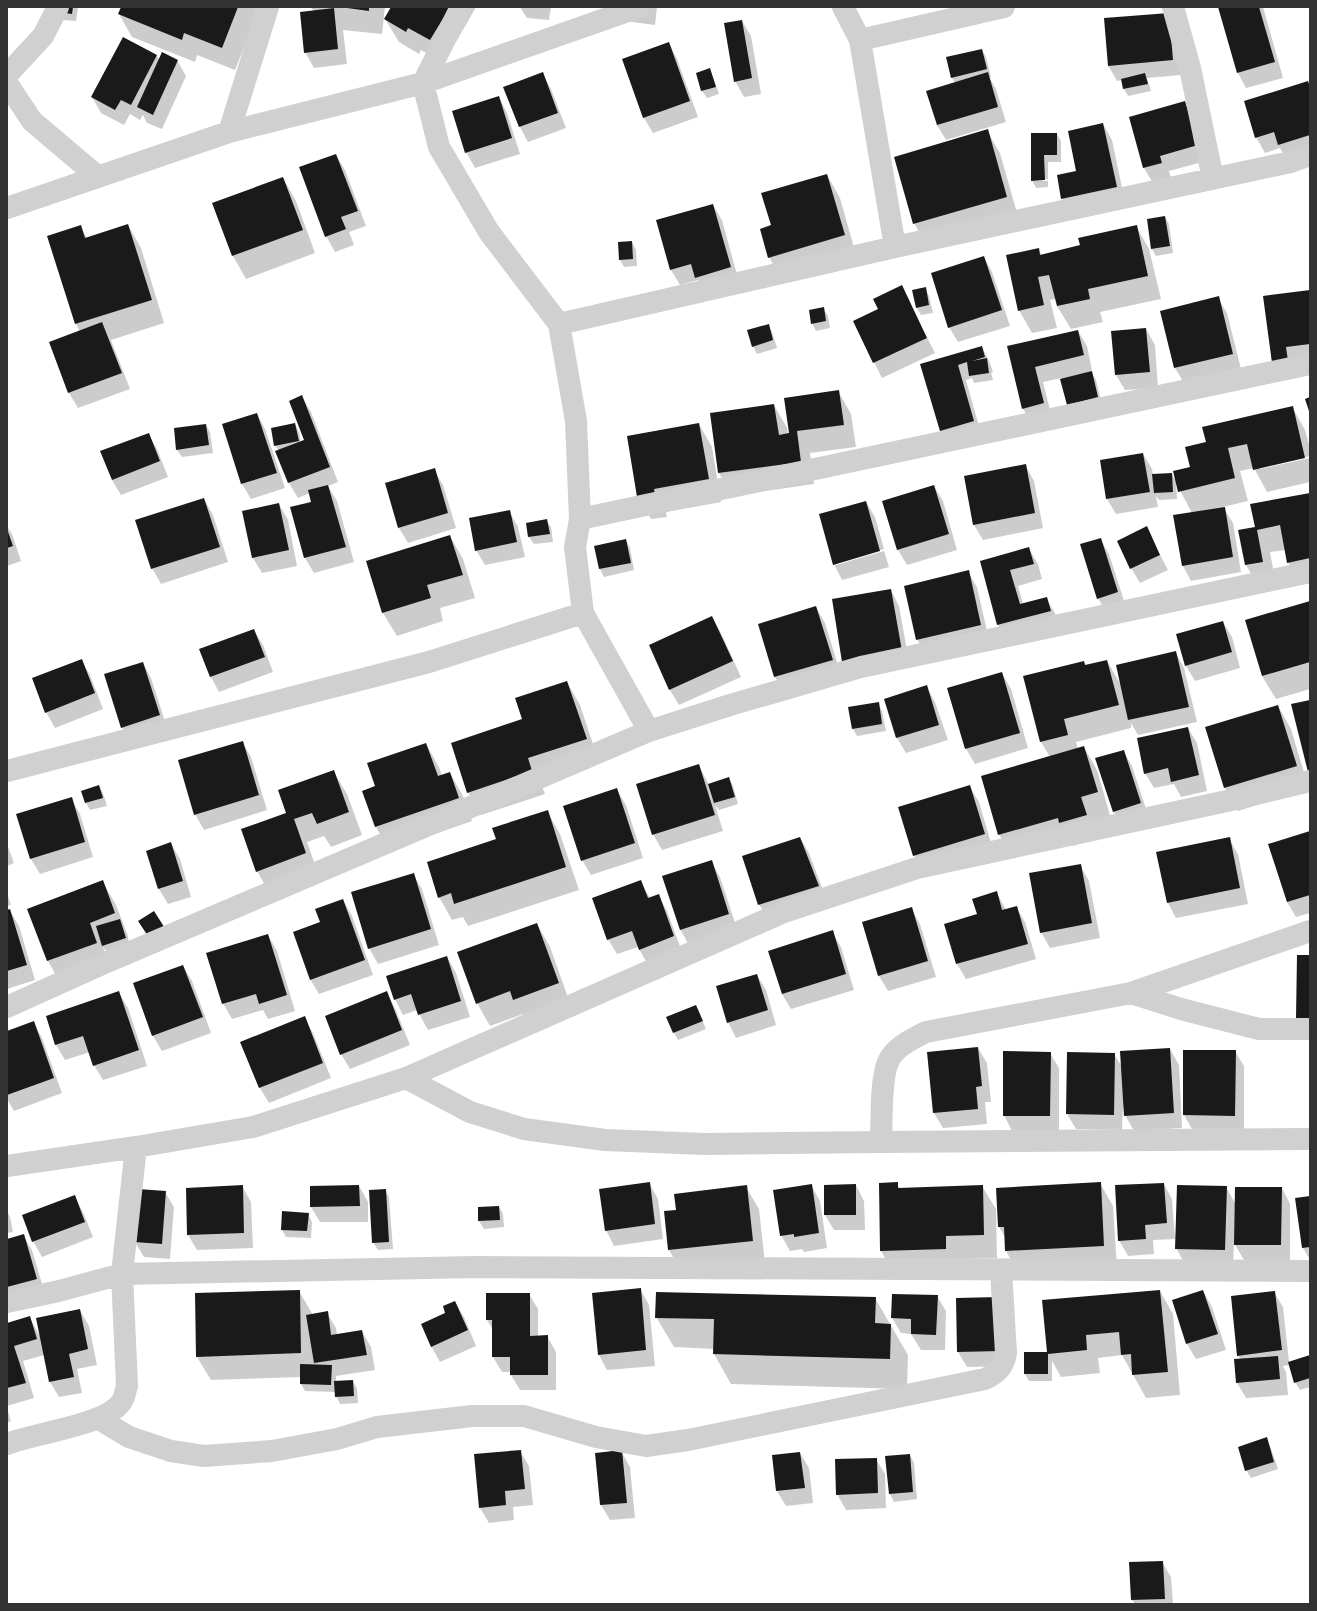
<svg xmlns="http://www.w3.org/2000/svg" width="1317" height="1611" viewBox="0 0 1317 1611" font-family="Quicksand,sans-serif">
<rect width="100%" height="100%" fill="#fff"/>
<!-- shadow -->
<path fill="#0003" d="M60 7H78L76 21 64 20 60 12Z
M122 7H255L258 12 235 70 197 55 195 62 132 37 119 14Z
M311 7H385L382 34 343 30 347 64 314 68 305 52 314 12Z
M392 7H476L444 63 421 50 419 54 399 42 385 19Z
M520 7H551L549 20 527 18Z
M610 7H657L655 25 617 20Z
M1219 7H1263L1283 78 1246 88 1238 73Z
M1168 14 1181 75 1147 78 1151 91 1128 96 1124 89 1122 80 1117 81 1108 65Z
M742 21 751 36 761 94 744 97 735 81Z
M123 38 157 56 160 61 177 60 186 76 162 129 147 123 143 115 140 120 130 114 124 125 101 113 92 97Z
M669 43 677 59 698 117 653 133 644 118Z
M982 50 986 57 991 77H989L996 89 1006 122 946 140 937 125 955 83 952 78 948 58Z
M709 70 713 77 719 94 707 98 702 91 697 74Z
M542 73 551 89 566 128 528 142 520 127 505 87Z
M1308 82 1310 86V153L1287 160 1280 148 1265 153 1256 137Z
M499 97 507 113 520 154 475 168 466 152Z
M1185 103 1194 118 1206 161 1169 171 1171 178 1153 183 1144 168 1130 118Z
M1103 124 1112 140 1125 202 1071 214 1062 198Z
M987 131 1000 153 1019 220 927 246 914 223Z
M1032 134H1057L1061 141V162H1048V179H1035V181H1048V187L1036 188 1032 180Z
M336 155 345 170 366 226 349 232 354 245 335 252 326 236Z
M827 175 840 198 857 258 782 280 769 257Z
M283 178 296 201 315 253 246 279 233 256 214 203Z
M713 205 722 220 739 282 705 292 698 280 680 285 671 270 657 221Z
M1165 217 1169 224 1173 253 1156 256 1152 249Z
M128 225 141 248 164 323 111 340 130 389 78 408 69 393 50 343 80 332 76 324 80 226 87 238Z
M1136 226 1149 249 1161 299 1100 312 1103 322 1071 329 1057 306 1056 299 1050 300 1057 328 1032 333 1019 310 1038 249 1042 255 1081 246Z
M632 242 636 250 637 266 624 267 620 260Z
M984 257 992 272 1010 326 958 342 949 327Z
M901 286 935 353 882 378 874 362 879 309Z
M925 288 929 296 933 313 921 315 917 308 913 291Z
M1310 291V360L1273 363Z
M1218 298 1227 313 1241 369 1184 383 1175 368 1161 312Z
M823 308 828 316 830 328 816 331 812 323Z
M768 325 772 332 777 348 757 354 753 346Z
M1146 329 1155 345 1158 388 1125 390 1116 375Z
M1078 331 1087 346 1092 370 1090 371 1096 380 1102 405H1068L1061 378 1043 382 1052 418 1031 424 1023 408 1008 347Z
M982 347 990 363 993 372 991 373 993 380 974 383 972 378 966 380 982 437 949 446 940 431 921 365Z
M838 391 851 414 856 447 810 453 814 484 732 496 719 473 711 414 774 405 787 428 788 434Z
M302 397 311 412 338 482 328 486 337 501 354 562 314 573 305 558 291 508 312 502 310 493 298 498 289 483 277 452 279 451 275 445 295 424 299 432 301 443 305 441Z
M1292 407 1305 430 1310 448V456L1260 467V469L1310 458V482L1267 492 1254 468 1240 471 1248 501 1223 507 1233 523 1241 572 1191 581 1183 566 1192 513 1176 483 1177 499 1159 500 1156 496 1158 507 1116 514 1107 499 1143 454 1152 469 1153 475 1172 474 1176 482 1191 468 1207 443Z
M257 414 265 429 285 488 251 499 242 484Z
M699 424 712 447 721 502 666 512 667 517 651 519 638 496Z
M206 425 210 432 213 453 182 457 177 450Z
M148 434 157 449 168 477 121 495 112 480Z
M1025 465 1034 481 1043 528 983 540 974 525Z
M434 470 443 485 456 528 408 543 399 528Z
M934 486 943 501 957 550 907 565 898 550 884 501Z
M1310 494V583L1301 585 1288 562 1286 550 1270 552 1276 585 1259 588 1246 565 1256 528Z
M204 499 213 515 228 562 161 584 152 568Z
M866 502 875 517 884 549 836 563V565L884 551 889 567 842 580 834 564Z
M279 504 288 520 297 566 262 573 253 558 243 511Z
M509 511 518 527 525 557 485 565 476 550Z
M546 520 551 527 553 542 534 544 529 537 527 523Z
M7 526 12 534 21 561 7 566Z
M1146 528 1168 570 1140 583 1131 568Z
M450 536 463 559 475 598 440 608 443 621 397 636 383 613 367 562Z
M1100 539 1109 554 1126 607 1107 614 1098 598Z
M626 540 630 548 634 570 604 577 600 569 595 547Z
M1029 549 1038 564 1042 579 1018 586 1023 604 1046 598 1055 613 1059 627 1007 640 998 625 981 562Z
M968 572 977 587 989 640 926 655 917 639Z
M891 590 899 606 910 667 852 677Z
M1310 602V689L1276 699 1262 676Z
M816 607 825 623 841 675 784 692 775 677 759 624Z
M712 617 721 633 741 677 679 705 670 690 650 646Z
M1223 622 1232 637 1240 668 1195 681 1186 666Z
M254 630 263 645 273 672 219 692 211 677 200 650Z
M1176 653 1184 668 1197 722 1138 735 1131 723V728L1076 742 1078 749 1084 747 1097 770 1110 815 1099 838 1073 846 1071 841 1012 857 999 834 1050 757 1041 742 1024 677 1084 662 1086 666 1107 661 1121 685Z
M81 660 90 675 103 709 55 728 46 712Z
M143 663 151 678 168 731 131 743 122 727Z
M1002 673 1011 689 1028 748 975 764 966 749 948 689Z
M567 682 580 705 599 762 540 781 545 794 481 815 468 792 523 720Z
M926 686 935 702 948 740 906 753 897 738 885 699Z
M878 703 882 711 886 731 857 736 853 729Z
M1278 706 1291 729 1309 789 1238 811 1225 788 1207 728Z
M1188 728 1197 743 1207 791 1181 797 1174 784 1154 788 1145 773Z
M242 742 251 757 267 810 204 830 195 814Z
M426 744 439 767 442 776 450 773 463 796 472 821 389 850 376 827 377 787Z
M1123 751 1132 766 1149 818 1122 827 1114 812Z
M699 766 709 785 729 778 733 786 738 804 719 810 715 805 723 831 662 850 653 834Z
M333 771 347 794 362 835 331 847 324 836 307 842 319 876 270 894 257 871 287 813Z
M99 786 103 793 107 806 90 810 86 803 82 791Z
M970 787 979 802 993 850 922 871 914 855Z
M617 790 626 805 643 858 591 875 582 860Z
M71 799 80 814 93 857 40 874 31 859 18 815Z
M547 811 560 834 579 890 468 926 463 917 452 920 439 897 498 840Z
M1310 832V913L1296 917 1287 902 1270 845Z
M800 838 809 853 827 901 768 920 759 904Z
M1229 839 1238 854 1248 904 1176 918 1168 903Z
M7 844 14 863 7 866Z
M171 844 180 859 191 897 168 904 159 889 147 851Z
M711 862 720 877 737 929 689 945 680 929Z
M1080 865 1089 881 1100 938 1050 948 1041 932Z
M413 874 422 889 439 945 378 964 369 948Z
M640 881 650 898 658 895 667 911 682 952 648 965 638 947 617 954 608 939Z
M103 882 116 905 128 936 129 945 107 952 103 947 110 966 61 984 48 961 29 909Z
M7 893 11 905 7 906Z
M997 893 1006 910 1016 907 1025 922 1036 959 966 979 957 964 946 924 978 915Z
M343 900 352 916 373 975 319 994 310 979 321 923Z
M911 909 920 924 936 977 888 991 879 976 863 923Z
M7 911H10L19 926 35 980 7 989Z
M537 924 550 947 571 1006 527 1022 523 1014 490 1026 477 1003Z
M832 932 841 947 854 990 791 1009 782 994 769 952Z
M268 935 277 951 295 1011 268 1019 263 1010 232 1019 223 1003Z
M447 957 456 973 470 1017 428 1030 417 1010 403 1015 395 999Z
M183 966 192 981 211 1033 162 1051 153 1036 134 984Z
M757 975 766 990 776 1025 736 1038 728 1022Z
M386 992 395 1008 410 1045 350 1069 341 1054Z
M119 993 128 1008 147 1066 103 1080 94 1065 90 1052 65 1060 56 1045 47 1016Z
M696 1006 706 1029 678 1040 674 1033Z
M304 1017 313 1033 331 1078 269 1103 260 1088 242 1043Z
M33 1022 42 1038 62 1093 14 1111 7 1099V1032Z
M978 1048 987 1063 991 1102H985L987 1124 943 1128 934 1113 928 1053Z
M1170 1049 1179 1065 1182 1128 1134 1131 1125 1115 1124 1105H1123L1122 1130 1076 1129 1067 1114 1114 1054 1122 1067Z
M1184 1051H1235L1244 1066V1131H1193L1184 1115Z
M1050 1053 1059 1068V1131H1012L1004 1115Z
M649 1183 658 1199 663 1239 614 1246 606 1230Z
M1100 1183 1113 1206 1117 1269 1019 1274 1006 1251 1005 1237 999 1227Z
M897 1184 900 1189 982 1186 996 1209 997 1258 958 1259 894 1274 881 1251Z
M1164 1184 1172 1199 1175 1239 1153 1240 1154 1254 1128 1256 1119 1240Z
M811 1185 820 1201 827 1248 804 1252 802 1249 790 1251 781 1235Z
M856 1185 864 1201 865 1230H834L825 1215Z
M242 1186 251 1202 253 1248 197 1250 188 1235Z
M359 1186 368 1202V1222H320L311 1207V1187Z
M746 1187 759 1209 765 1264 682 1273 669 1250 677 1211Z
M1226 1187 1235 1203 1282 1188 1290 1204V1260H1244L1234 1243 1233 1265 1185 1264 1176 1248Z
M385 1190 389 1197 393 1249 378 1250 373 1242Z
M165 1192 174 1207 170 1259 144 1257 135 1242Z
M74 1196 83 1212 93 1237 42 1257 33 1241Z
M1310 1197V1260L1303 1248 1296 1199Z
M499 1207 503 1214 504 1227 484 1229 479 1221V1208Z
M7 1211 10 1217 13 1232 7 1233Z
M308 1214 312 1222 311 1238 286 1237 282 1230Z
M23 1235 32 1250 45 1294 7 1305V1240Z
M640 1289 649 1305 655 1366 607 1370 599 1355Z
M299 1291 313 1315 327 1313 336 1328 337 1335 362 1331 371 1347 375 1370 336 1376V1382L353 1381 357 1389 358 1403 340 1404 336 1396V1392L305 1391 301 1384V1377L211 1380 197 1357Z
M1160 1291 1173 1314 1180 1395 1146 1398 1122 1355 1098 1358 1100 1373 1061 1377 1052 1361V1381H1029L1025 1374 1048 1353Z
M1203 1291 1212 1307 1226 1350 1196 1359 1187 1344 1173 1301Z
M1274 1292 1283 1307 1289 1362 1310 1356V1387L1300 1390 1295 1382 1290 1365 1283 1366 1286 1372 1288 1395 1246 1398 1237 1383 1235 1360H1241L1238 1355Z
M529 1294 538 1309V1336H547L556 1352V1390H520L511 1375V1372H502L493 1357V1330L487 1320Z
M937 1296 946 1311 945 1350H921L911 1334 901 1333 892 1318Z
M875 1298 908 1355 907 1389 731 1384 714 1354V1349L674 1347 656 1317Z
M999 1298 1009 1366 967 1367 958 1352Z
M455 1302 464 1317 476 1346 440 1362 431 1346 447 1314Z
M80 1310 89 1326 97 1365 77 1369 82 1393 59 1397 50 1382 44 1355 23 1361 34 1398 7 1406V1324L29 1317 40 1336Z
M7 1408 11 1421 7 1423Z
M1266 1439 1270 1446 1278 1469 1251 1478 1246 1470Z
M520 1451 529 1466 533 1505 513 1507 514 1520 489 1523 480 1508Z
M621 1451 630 1467 635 1518 610 1520 601 1505Z
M800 1453 809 1468 813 1503 786 1506 777 1491 773 1456Z
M910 1455 914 1463 917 1499 894 1502 890 1494 886 1457Z
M876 1459 885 1474 886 1508 846 1510 837 1494Z
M1162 1562 1171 1577 1173 1604H1135L1132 1600 1130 1563Z"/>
<!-- building -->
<path fill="#1a1a1a" d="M59 7H73L72 14 59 12Z
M121 7H238L222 48 184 33 182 40 118 14Z
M340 7H369V11Z
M391 7H450L430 40 408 28 406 32 384 19Z
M1218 7H1259L1275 62 1237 73Z
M334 8 338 49 304 53 300 12Z
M1169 13 1173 60 1108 66 1104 18Z
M742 20 752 78 734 82 724 23Z
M123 37 157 55 131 105 121 100 115 110 91 97Z
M669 42 690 101 643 118 622 59Z
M982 49 987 69 951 78 946 57Z
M162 52 178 60 153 115 137 107Z
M710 68 716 87 701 91 696 73Z
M543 72 558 113 519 127 503 87Z
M988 72 998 107 937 125 926 91Z
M1145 73 1148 84 1123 89 1121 79Z
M1308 81 1310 87V135L1278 145 1274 132 1255 138 1244 101Z
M499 96 512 138 465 153 452 111Z
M1185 101 1198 145 1160 156 1162 163 1143 168 1129 117Z
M1103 123 1117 187 1061 199 1057 175 1076 171 1068 131Z
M988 129 1007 197 913 224 894 157Z
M1031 133H1057V155H1044L1045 180 1031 181Z
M336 154 358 211 341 217 346 229 325 237 299 167Z
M827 174 845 235 768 258 760 229 771 225 761 193Z
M283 177 303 230 232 256 212 203Z
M713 204 731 267 695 278 691 264 670 270 656 220Z
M1165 216 1170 246 1151 249 1147 219Z
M128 224 152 300 75 324 47 236 81 225 85 238Z
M1137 225 1148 276 1088 289 1090 299 1057 306 1049 275 1038 277 1044 305 1018 311 1006 255 1039 248 1040 255 1080 245 1078 238Z
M632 241 633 259 619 260 618 242Z
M984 256 1002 310 948 328 931 273Z
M902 285 927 338 873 363 853 321 878 309 873 299Z
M926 287 929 305 916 308 912 290Z
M1310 290V344L1286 347 1288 361 1272 363 1263 296Z
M1219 296 1233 354 1174 368 1160 311Z
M824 307 826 321 811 324 809 310Z
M102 322 122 373 68 393 49 342Z
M769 324 773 340 752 347 747 330Z
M1146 328 1150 372 1115 375 1111 331Z
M1078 330 1084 355 1035 367 1044 403 1022 409 1007 346Z
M982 346 985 357 972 361 987 358 989 373 969 376 967 362 958 365 974 421 940 431 920 364Z
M1092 371 1098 397 1067 405 1060 379Z
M839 390 844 425 797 431 801 462 718 473 710 413 774 404 779 435 789 433 784 398Z
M302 395 330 467 288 483 275 451 304 440 289 401Z
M1310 397V414L1305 399Z
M1293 406 1305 458 1253 470 1247 444 1228 448 1235 478 1178 492 1173 471 1190 467 1185 447 1206 442 1202 427Z
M257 413 277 473 241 484 222 424Z
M295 423 299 441 274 446 271 428Z
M699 423 709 479 654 489 655 494 637 497 627 436Z
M206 424 209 445 176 450 174 428Z
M149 433 160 461 112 480 100 451Z
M1143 453 1150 492 1106 499 1100 460Z
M1026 464 1035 513 973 525 964 476Z
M435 468 448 513 398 528 385 483Z
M1172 473 1173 492 1154 493 1152 474Z
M328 485 346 547 304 558 290 507 311 502 308 490Z
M934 485 949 534 897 550 882 501Z
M1310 493V558L1287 563 1280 525 1257 530 1263 562 1245 565 1238 530 1255 527 1250 504Z
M204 498 220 547 151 569 135 520Z
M866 501 880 551 833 565 819 514Z
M279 503 289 550 252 558 242 511Z
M1225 507 1233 557 1182 566 1173 515Z
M510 510 517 542 475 551 469 518Z
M547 519 550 534 528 537 526 523Z
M1147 526 1160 555 1130 569 1117 541Z
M7 529 13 546 7 548Z
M450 535 463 575 427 585 431 598 382 613 366 561Z
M1101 538 1118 592 1097 599 1080 544Z
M626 539 631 563 599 569 594 546Z
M1029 547 1034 564 1010 570 1020 604 1047 597 1051 611 997 625 980 561Z
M969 570 981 625 916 640 904 586Z
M891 589 902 651 842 662 832 599Z
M1310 601V662L1262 676 1245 620Z
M816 606 833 660 774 677 758 624Z
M712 616 733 661 669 690 649 645Z
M1223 621 1232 652 1185 666 1176 634Z
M254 629 265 657 210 677 199 649Z
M1176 651 1189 707 1128 720 1116 665Z
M82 659 95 693 45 713 32 678Z
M1107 660 1119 705 1064 719 1068 735 1040 742 1023 676 1084 661 1085 665Z
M143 662 160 715 121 728 104 674Z
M1002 672 1020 733 965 749 947 688Z
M567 681 587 739 528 758 532 771 467 793 451 743 522 719 515 698Z
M927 685 939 725 896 738 884 699Z
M1310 700V772H1308L1291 704Z
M879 702 882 724 852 729 848 707Z
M1278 705 1297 766 1224 788 1205 727Z
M1188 727 1199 775 1171 782 1168 768 1144 774 1137 738Z
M243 741 259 795 194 815 178 760Z
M426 743 438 776 450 772 459 798 375 827 362 791 375 786 367 763Z
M1084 746 1098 792 1081 797 1087 815 1059 823 1058 818 998 835 981 776Z
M1124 750 1141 803 1113 812 1095 758Z
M699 764 715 815 652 835 636 784Z
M334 770 349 812 317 824 312 813 294 819 306 853 256 872 241 829 286 813 278 790Z
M729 777 735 797 714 803 708 784Z
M99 785 103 798 85 803 81 791Z
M970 785 985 834 913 856 898 807Z
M617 788 635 843 581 861 563 806Z
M72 797 85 842 30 859 16 814Z
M548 810 566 867 454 904 451 893 438 898 427 862 496 839 492 828Z
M1310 831V895L1287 902 1268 844Z
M800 837 819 886 758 905 742 856Z
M1230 837 1240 888 1167 903 1156 852Z
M171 842 183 881 158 889 146 851Z
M712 860 729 914 680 930 662 876Z
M1081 864 1092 923 1040 933 1029 873Z
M414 873 431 929 368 949 351 892Z
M103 880 115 913 90 923 97 943 47 961 27 909Z
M641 880 648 898 659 894 674 936 639 950 632 931 607 940 592 898Z
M997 891 1002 910 1017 906 1028 944 956 964 944 924 977 914 972 899Z
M343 899 365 960 310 980 293 932 320 922 315 909Z
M912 907 928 961 878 976 862 922Z
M10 909 27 965 7 971V910Z
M154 911 168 933 152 942 138 921Z
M120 919 126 938 102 946 96 926Z
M537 923 559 983 513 1000 510 991 476 1004 457 952Z
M833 930 846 974 782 994 768 951Z
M268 934 287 995 259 1004 256 994 222 1004 206 953Z
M1297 955H1310V1018H1296Z
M447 956 461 1001 418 1015 411 994 394 1000 386 976Z
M183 965 203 1017 152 1036 133 983Z
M757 974 768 1010 727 1023 716 986Z
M119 991 139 1050 93 1066 83 1036 55 1045 46 1016Z
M387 991 402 1030 340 1055 325 1016Z
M696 1005 703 1021 673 1033 666 1017Z
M305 1016 323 1063 259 1088 240 1042Z
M34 1021 54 1078 7 1095V1031Z
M978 1047 982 1086 976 1087 978 1109 933 1113 927 1052Z
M1170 1048 1174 1113 1124 1116 1120 1051Z
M1183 1050H1236L1235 1116 1183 1115Z
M1003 1051 1051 1052 1050 1116H1003Z
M1067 1052 1115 1053 1114 1115 1066 1114Z
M650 1182 655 1224 605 1231 599 1189Z
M898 1182V1188L983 1185 984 1235 946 1236V1249L880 1251 879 1183Z
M1101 1182 1104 1246 1005 1251 1004 1227H998L996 1188Z
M1164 1183 1167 1223 1145 1225 1146 1239 1118 1241 1115 1185Z
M812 1184 819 1233 794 1237V1234L780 1236 773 1190Z
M856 1184V1215H824V1185Z
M243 1185 244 1233 187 1235 186 1188Z
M359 1185 360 1206 310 1207V1186Z
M747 1185 753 1241 668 1250 664 1211 676 1210 674 1194Z
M1177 1185 1227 1186 1225 1250 1175 1249Z
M1235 1187H1282L1281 1245H1234Z
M138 1189 166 1191 162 1244 134 1242Z
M386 1189 389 1242 372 1243 369 1190Z
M75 1195 85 1222 32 1242 22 1215Z
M1310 1196V1247L1302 1248 1295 1198Z
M499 1206 500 1220 478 1221V1207Z
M282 1211 309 1213 307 1231 281 1230Z
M24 1234 37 1279 7 1287V1239Z
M641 1288 646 1350 598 1355 592 1293Z
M300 1290 301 1353 196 1357 195 1293Z
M1160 1290 1168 1372 1132 1375 1131 1354 1121 1355 1119 1332 1086 1335 1087 1350 1048 1354V1374H1024V1352H1047L1042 1300Z
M1203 1290 1218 1334 1186 1344 1172 1300Z
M1275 1291 1282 1350 1237 1356 1231 1296Z
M656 1292 876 1297 875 1323 891 1324 890 1359 713 1354 714 1319 655 1318Z
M486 1293H530V1336L548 1335V1375H510V1357H492V1320H486Z
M892 1294 938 1295 936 1335 911 1334V1319L891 1318Z
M1000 1297 1001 1351 957 1352 956 1298Z
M455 1301 468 1330 431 1347 421 1324 445 1313 443 1306Z
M80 1309 88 1349 69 1354 74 1377 49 1382 36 1318Z
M328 1311 331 1335 362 1330 367 1355 314 1363 306 1315Z
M30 1316 37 1339 14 1346 26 1383 7 1388V1323Z
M1310 1355V1378L1294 1383 1288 1362Z
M1278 1356 1280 1379 1236 1383 1234 1359Z
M300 1364 332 1365 331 1385 300 1384Z
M353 1380 354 1396 335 1397 334 1381Z
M1267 1437 1274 1462 1245 1471 1238 1447Z
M521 1450 525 1489 505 1491 506 1505 479 1508 474 1454Z
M622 1450 627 1503 600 1505 595 1453Z
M800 1452 805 1488 776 1491 772 1455Z
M910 1454 913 1492 889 1494 885 1456Z
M877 1458 878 1493 836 1495 835 1459Z
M1163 1561 1165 1599 1131 1600 1129 1562Z"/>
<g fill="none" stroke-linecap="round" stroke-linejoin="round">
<!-- minor -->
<path stroke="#d0d0d0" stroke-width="22" d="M461 7 423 83 439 147 489 232 559 324 895 247 1291 162 1310 155
M843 7 860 40 895 247
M1173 7 1190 68 1213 179
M860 40 1004 7
M7 75 43 36 58 7
M7 83 32 121 97 176
M229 132 268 7
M7 208 229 132 423 83 639 7
M559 324 576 421 580 519 575 547 583 613 649 731
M580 519 1310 364
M7 771 429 662 583 613
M1310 931 1131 993 926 1032C913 1039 896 1046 889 1060 880 1077 882 1122 881 1142L1310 1139
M1131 993 1181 1009 1259 1029H1310
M7 1007 100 965 649 731 730 705 861 667 1310 572
M406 1078 470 1112 524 1129 605 1140 705 1144 881 1142
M7 1166 136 1147 253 1127 406 1078 784 912 917 868 1227 801 1310 781
M7 1302 59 1291 122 1274 475 1267 1310 1271
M99 1419 129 1437 171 1451 204 1456 272 1451 337 1439 377 1427 472 1416H524L596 1437 646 1446 688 1440 985 1379C997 1373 1004 1367 1006 1353L1001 1270
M7 1444C34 1433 108 1425 122 1401 125 1397 125 1391 127 1386L122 1274 136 1147"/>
</g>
<!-- border -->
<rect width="1317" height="1611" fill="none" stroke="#333333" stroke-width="16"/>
</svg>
